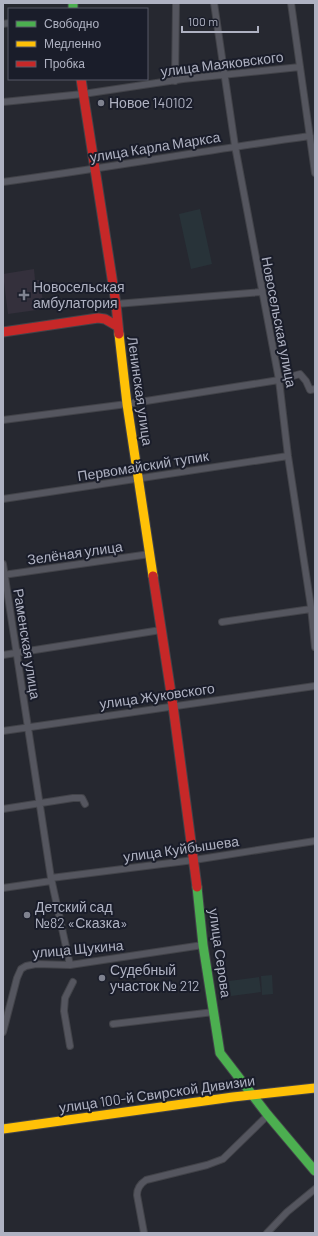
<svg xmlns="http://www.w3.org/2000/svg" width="318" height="1236" viewBox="0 0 318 1236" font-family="Barlow,sans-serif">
<rect width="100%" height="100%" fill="#262830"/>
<!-- medical -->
<path fill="#34303c" d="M34 269 35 280H40L44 309 8 314 3 274Z"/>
<!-- green -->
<path fill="#283339" d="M200 209 212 264 191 269 179 214Z
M272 975 273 994 262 995 261 976Z
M259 977 261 992 231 996 229 981Z"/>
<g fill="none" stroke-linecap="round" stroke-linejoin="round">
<defs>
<path id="street" d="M214 3 235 146 279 380 288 456 311 607 315 647
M291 3 315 173
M3 24 9 23
M175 81 176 3
M3 102 83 94 183 79 300 67
M3 182C106 168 208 150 310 136
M116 304 261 292
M3 420 127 404 279 380 300 374 306 381 310 390 315 389
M3 499 288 456
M3 564 51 878 70 965
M3 575 150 554
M222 622 311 609
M3 655 161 630
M3 731 315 686
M3 809 73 798H82L85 804
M51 878 194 860 315 841
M3 888 51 881
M113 1024 214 1012
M3 1032 17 978 21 969 26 966 36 964 70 965 203 945
M70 1046 64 1011 65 998 73 982
M144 1233 137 1195C137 1189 140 1184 146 1180L207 1165 223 1159 268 1115
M267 1233 287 1212 315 1189"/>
<path id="fast" d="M73 3V9
M197 887 203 945 220 1053 267 1114 315 1171"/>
<path id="slow" d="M119 334 127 404 153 576
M3 1129 233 1097 315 1088"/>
<path id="jam" d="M81 79 116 304 119 334
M3 332 98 318 105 319 117 326
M153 576 173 706 197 887"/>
</defs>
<!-- street casing -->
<use href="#street" stroke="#424349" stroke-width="8"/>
<!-- fast casing -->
<use href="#fast" stroke="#424349" stroke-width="11"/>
<!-- slow casing -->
<use href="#slow" stroke="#424349" stroke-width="11"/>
<!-- jam casing -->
<use href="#jam" stroke="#424349" stroke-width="11"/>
<!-- street -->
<use href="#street" stroke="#55565f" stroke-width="6"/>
<!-- fast -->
<use href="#fast" stroke="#4caf50" stroke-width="9"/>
<!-- slow -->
<use href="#slow" stroke="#ffc107" stroke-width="9"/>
<!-- jam -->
<use href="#jam" stroke="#c62828" stroke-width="9"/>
</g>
<!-- markers -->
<g fill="#7f828f" stroke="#1a1d2a" stroke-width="1.5">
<circle cx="101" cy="103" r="4"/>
<path d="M22 289h4v4h4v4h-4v4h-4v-4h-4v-4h4z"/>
<circle cx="27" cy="915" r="4"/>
<circle cx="102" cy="978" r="4"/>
</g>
<g text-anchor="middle" stroke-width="4" stroke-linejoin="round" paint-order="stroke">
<!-- street labels -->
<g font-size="14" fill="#afb2c2" stroke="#1a1d2a">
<text transform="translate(222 64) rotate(-7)" y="5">улица Маяковского</text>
<text transform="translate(155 147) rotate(-9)" y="5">улица Карла Маркса</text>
<text transform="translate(279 322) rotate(79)" y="5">Новосельская улица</text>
<text transform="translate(140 391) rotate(82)" y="5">Ленинская улица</text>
<text transform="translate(143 466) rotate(-9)" y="5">Первомайский тупик</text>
<text transform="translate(75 553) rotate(-8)" y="5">Зелёная улица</text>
<text transform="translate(27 644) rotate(81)" y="5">Раменская улица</text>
<text transform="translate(157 696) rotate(-8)" y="5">улица Жуковского</text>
<text transform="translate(181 849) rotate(-8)" y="5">улица Куйбышева</text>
<text transform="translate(78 949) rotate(-5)" y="5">улица Щукина</text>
<text transform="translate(220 953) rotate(82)" y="5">улица Серова</text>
<text transform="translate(157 1094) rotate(-8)" y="5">улица 100-й Свирской Дивизии</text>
</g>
<!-- poi labels -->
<g font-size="14" fill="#afb2c2" stroke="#1a1d2a" text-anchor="start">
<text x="109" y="108">Новое 140102</text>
<text x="33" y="292">Новосельская<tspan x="33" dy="16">амбулатория</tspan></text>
<text x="35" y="912">Детский сад<tspan x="35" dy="16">№82 «Сказка»</tspan></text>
<text x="110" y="975">Судебный<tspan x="110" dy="16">участок № 212</tspan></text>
</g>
</g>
<!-- border -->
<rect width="318" height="1236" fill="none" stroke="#afb2c2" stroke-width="8"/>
<!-- legend -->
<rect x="8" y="8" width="140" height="72" fill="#1a1d2a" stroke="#565967"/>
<rect x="16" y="21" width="20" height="6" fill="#4caf50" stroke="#565967"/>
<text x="44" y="28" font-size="12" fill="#afb2c2">Свободно</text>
<rect x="16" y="41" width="20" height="6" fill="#ffc107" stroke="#565967"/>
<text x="44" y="48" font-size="12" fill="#afb2c2">Медленно</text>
<rect x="16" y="61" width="20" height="6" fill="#c62828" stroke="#565967"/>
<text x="44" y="68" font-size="12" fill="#afb2c2">Пробка</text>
<!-- scale -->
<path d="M182 26v6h76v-6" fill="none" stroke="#afb2c2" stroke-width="2"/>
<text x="188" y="26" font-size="12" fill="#afb2c2" stroke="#1a1d2a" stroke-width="3" paint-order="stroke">100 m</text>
</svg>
